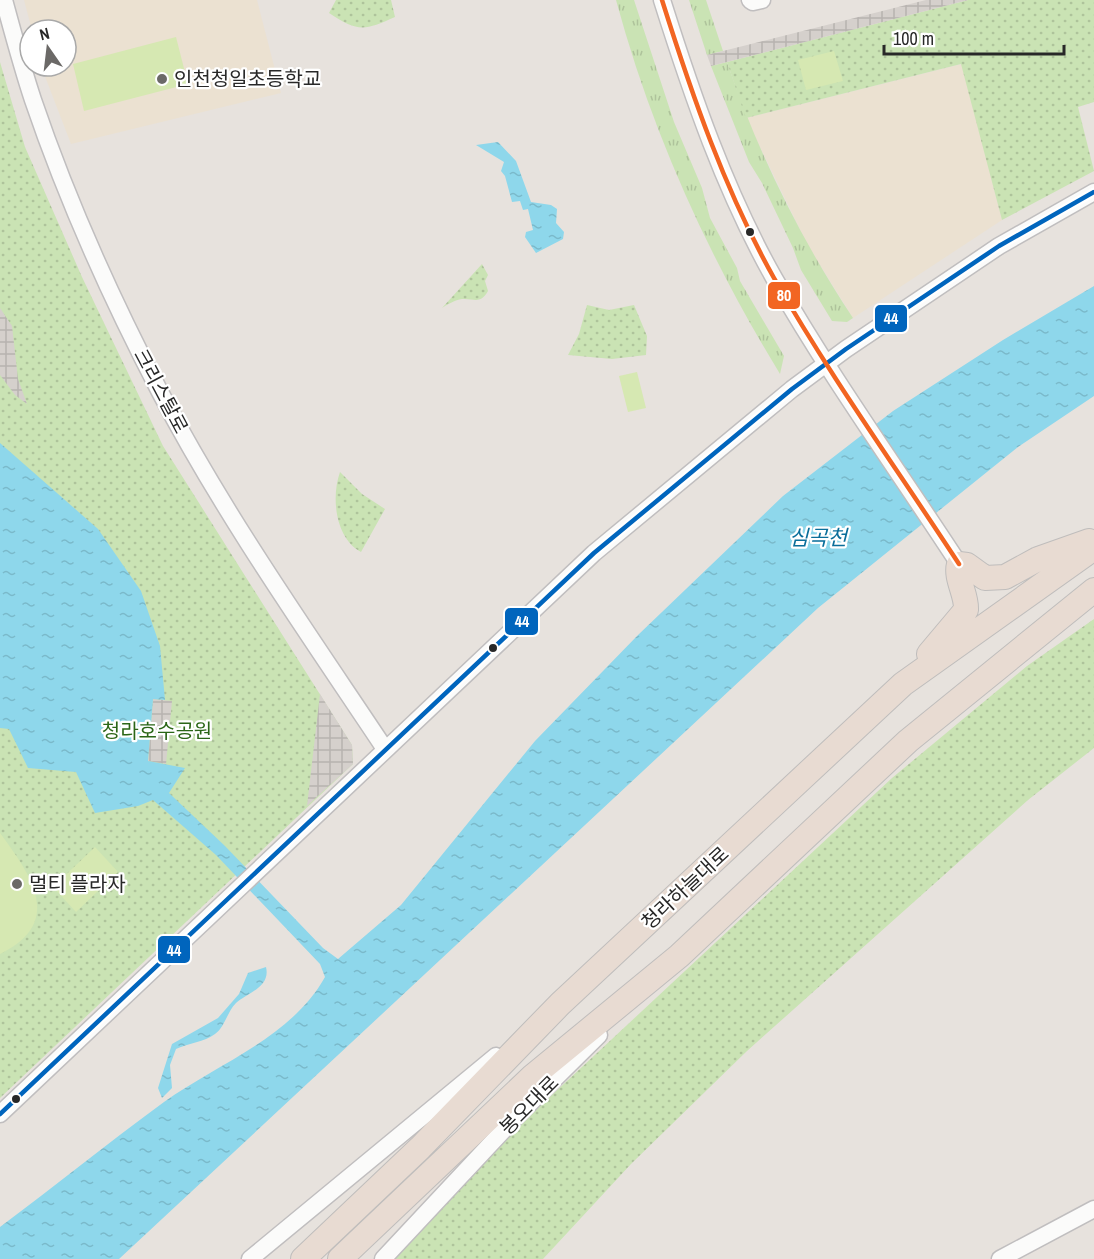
<svg xmlns="http://www.w3.org/2000/svg" width="1094" height="1259" viewBox="0 0 1094 1259" font-family="'Archivo Narrow','Noto Sans KR',sans-serif">
<defs>
<pattern id="grass-tufts" width="24" height="20" patternUnits="userSpaceOnUse" patternTransform="scale(1.5)"><rect width="24" height="20" fill="#cae3b4"/><path d="M3 7l-1-3M5 7V3M7 7l1-3M15 17l-1-3M17 17v-4M19 17l1-3" fill="none" stroke="#aec39b"/></pattern>
<pattern id="park-dots" width="8" height="8" patternUnits="userSpaceOnUse" patternTransform="scale(1.5)"><rect width="8" height="8" fill="#cae3b4"/><path d="M2 2h.1M6 6h.1" fill="none" stroke="#aec39b" stroke-width="1.8" stroke-linecap="round"/></pattern>
<pattern id="plaza-grid" width="8" height="8" patternUnits="userSpaceOnUse" patternTransform="scale(1.5)"><rect width="8" height="8" fill="#d5d0cc"/><path d="M0 4h8M4 0v8" fill="none" stroke="#b7b3af"/></pattern>
<pattern id="water-ripples" width="26" height="14" patternUnits="userSpaceOnUse" patternTransform="scale(1.5)"><rect width="26" height="14" fill="#8ed7eb"/><path d="M2 4q2-2 4 0t4 0M15 11q2-2 4 0t4 0" fill="none" stroke="#7ab9ca"/></pattern>
</defs>
<rect width="100%" height="100%" fill="#e7e2dd"/>
<!-- education -->
<path fill="#ebe1d1" d="M24 0H257L281 93 71 144 41 66H66V30H32Z
M962 64 1002 220 853 318 807 244 746 118Z"/>
<!-- grass -->
<path fill="url(#grass-tufts)" d="M616 0H634L674 122 702 188 710 218 737 268 740 281 784 356 780 374C708 256 652 133 616 0Z
M689 0H706L723 51 707 55Z
M727 62C758 153 800 238 853 318L847 322 832 321 801 270 793 248 762 183 749 162 711 66Z"/>
<!-- park -->
<path fill="url(#park-dots)" d="M336 0H391L395 17C364 31 358 32 329 13Z
M968 0H1094V102L1078 107 1094 171 1002 220 961 64 746 118 727 62Z
M0 62 25 147 82 277 163 446 352 745 353 764 0 1098Z
M482 264 488 275 485 281 488 291C480 305 474 298 462 299 455 300 448 304 442 308Z
M587 305 609 310 634 305 647 336 646 355 612 359 568 355 579 334Z
M340 472 362 494 385 509 361 552C335 538 331 497 340 472Z
M1094 619V748L1028 800 747 1051 631 1164 543 1259H394L523 1122 892 778 1027 666Z"/>
<!-- pitch -->
<path fill="#d6e8b2" d="M176 37 188 84 84 111 73 64Z
M834 51 843 81 806 90 798 60Z
M637 372 646 408 628 412 619 376Z
M0 833C30 874 66 922 0 954Z
M95 847 118 872 76 912 53 887Z"/>
<!-- plaza -->
<path fill="url(#plaza-grid)" d="M926 0H968L711 66 707 55Z
M0 308 12 326 18 379 27 404 15 395 0 375Z
M320 694 352 745 353 764 307 806Z
M153 699 172 701 166 764 148 761Z"/>
<!-- water -->
<path fill="url(#water-ripples)" d="M498 142 516 161 531 202 551 205 557 209 556 223 564 232 563 239 536 253 525 237 526 232 533 230 528 209 523 210 520 201 512 202 505 176 501 171 504 162 476 145Z
M1094 286V396L1018 447 818 608 119 1259H0V1227C55 1186 108 1143 164 1102 218 1063 291 1038 325 977L320 964 216 855 153 800 138 806 95 813 76 772 28 768 9 729 0 728V443L98 529 141 591 160 646 165 700 153 699 148 761 185 768 169 793 225 846 323 948 338 959 401 905 535 741 638 635 783 496 893 411 1003 340Z
M266 967C271 987 247 993 236 1003 227 1012 225 1027 215 1034 204 1042 189 1043 176 1049L170 1065 172 1088 162 1098 158 1088 172 1044 218 1018 239 994 248 973Z"/>
<g fill="none" stroke-linecap="round" stroke-linejoin="round">
<defs>
<path id="minor" d="M4 0C13 33 22 67 33 100 67 200 111 298 160 392 225 516 307 632 385 749
M662 0C692 95 725 191 774 278 830 376 897 469 959 564
M750 0 753 2 762 0
M0 1114 594 553 792 389 846 349 999 246 1094 192
M250 1259 496 1056
M383 1259 513 1120 599 1035
M1000 1259 1094 1209"/>
<path id="highway" d="M929 654 966 610C967 594 955 579 959 564L967 565 985 578 1005 577 1038 559 1089 541
M303 1259 420 1148 560 1004 903 684 1094 548
M340 1259 533 1076 679 956 908 741 1094 590"/>
</defs>
<!-- minor casing -->
<use href="#minor" stroke="#c0bebf" stroke-width="19"/>
<!-- highway casing -->
<use href="#highway" stroke="#bfbdbc" stroke-width="26"/>
<!-- minor -->
<use href="#minor" stroke="#fbfbfa" stroke-width="16"/>
<!-- highway -->
<use href="#highway" stroke="#e8dbd2" stroke-width="24"/>
<defs>
<path id="bus-1" d="M0 1114 594 553 792 389 846 349 999 246 1094 192"/>
<path id="bus-2" d="M662 0C692 95 725 191 774 278 830 376 897 469 959 564"/>
</defs>
<!-- bus-1 casing -->
<use href="#bus-1" stroke="#fff" stroke-width="9"/>
<!-- bus-2 casing -->
<use href="#bus-2" stroke="#fff" stroke-width="9"/>
<!-- bus-1 -->
<use href="#bus-1" stroke="#0065bd" stroke-width="4.5"/>
<!-- bus-2 -->
<use href="#bus-2" stroke="#f26522" stroke-width="4.5"/>
</g>
<!-- markers -->
<g fill="#6b6967" stroke="#fff" stroke-width="2">
<circle cx="162" cy="79" r="6"/>
<circle cx="17" cy="884" r="6"/>
</g>
<g fill="#282828" stroke="#fff" stroke-width="2">
<circle cx="750" cy="232" r="5"/>
<circle cx="493" cy="648" r="5"/>
<circle cx="16" cy="1099" r="5"/>
</g>
<g text-anchor="middle" stroke-width="4.5" stroke-linejoin="round" paint-order="stroke">
<!-- poi labels -->
<g font-size="20" fill="#282828" stroke="#fff" text-anchor="start">
<text x="174" y="86">인천청일초등학교</text>
<text x="29" y="891">멀티 플라자</text>
</g>
<!-- street labels -->
<g font-size="20" fill="#282828" stroke="#fff">
<text transform="translate(161 391) rotate(62)" y="7">크리스탈로</text>
<text transform="translate(685 888) rotate(-43)" y="7">청라하늘대로</text>
<text transform="translate(529 1105) rotate(-45)" y="7">봉오대로</text>
</g>
<!-- park labels -->
<g font-size="20" fill="#2b6617" stroke="#fff">
<text x="157" y="738">청라호수공원</text>
</g>
<!-- water labels -->
<g font-size="21" font-style="italic" fill="#0a6e9a" stroke="#fff">
<text x="818" y="545">심곡천</text>
</g>
</g>
<g stroke="#fff" stroke-width="2">
<rect x="767" y="281" width="34" height="29" rx="6" fill="#f26522"/>
<rect x="874" y="304" width="34" height="29" rx="6" fill="#0065bd"/>
<rect x="504" y="607" width="35" height="29" rx="6" fill="#0065bd"/>
<rect x="157" y="935" width="34" height="29" rx="6" fill="#0065bd"/>
</g>
<g font-size="16" text-anchor="middle" font-weight="bold" fill="#fff">
<text x="784" y="301">80</text>
<text x="891" y="324">44</text>
<text x="522" y="627">44</text>
<text x="174" y="956">44</text>
</g>
<!-- north arrow -->
<g transform="translate(48 48) rotate(346)"><circle r="28" fill="#ffffff" stroke="#a9a9a9" stroke-width="1.5"/>
<path d="M0-4.5L10 22L0 15L-10 22Z" fill="#6b6967"/>
<text y="-9" font-size="16" font-weight="bold" text-anchor="middle" fill="#282828">N</text>
</g>
<!-- scale -->
<path d="M884 45v9h180v-9" fill="none" stroke="#282828" stroke-width="3"/>
<text x="893" y="45" font-size="18" fill="#282828" stroke="#ffffff" stroke-width="4.5" paint-order="stroke">100 m</text>
</svg>
